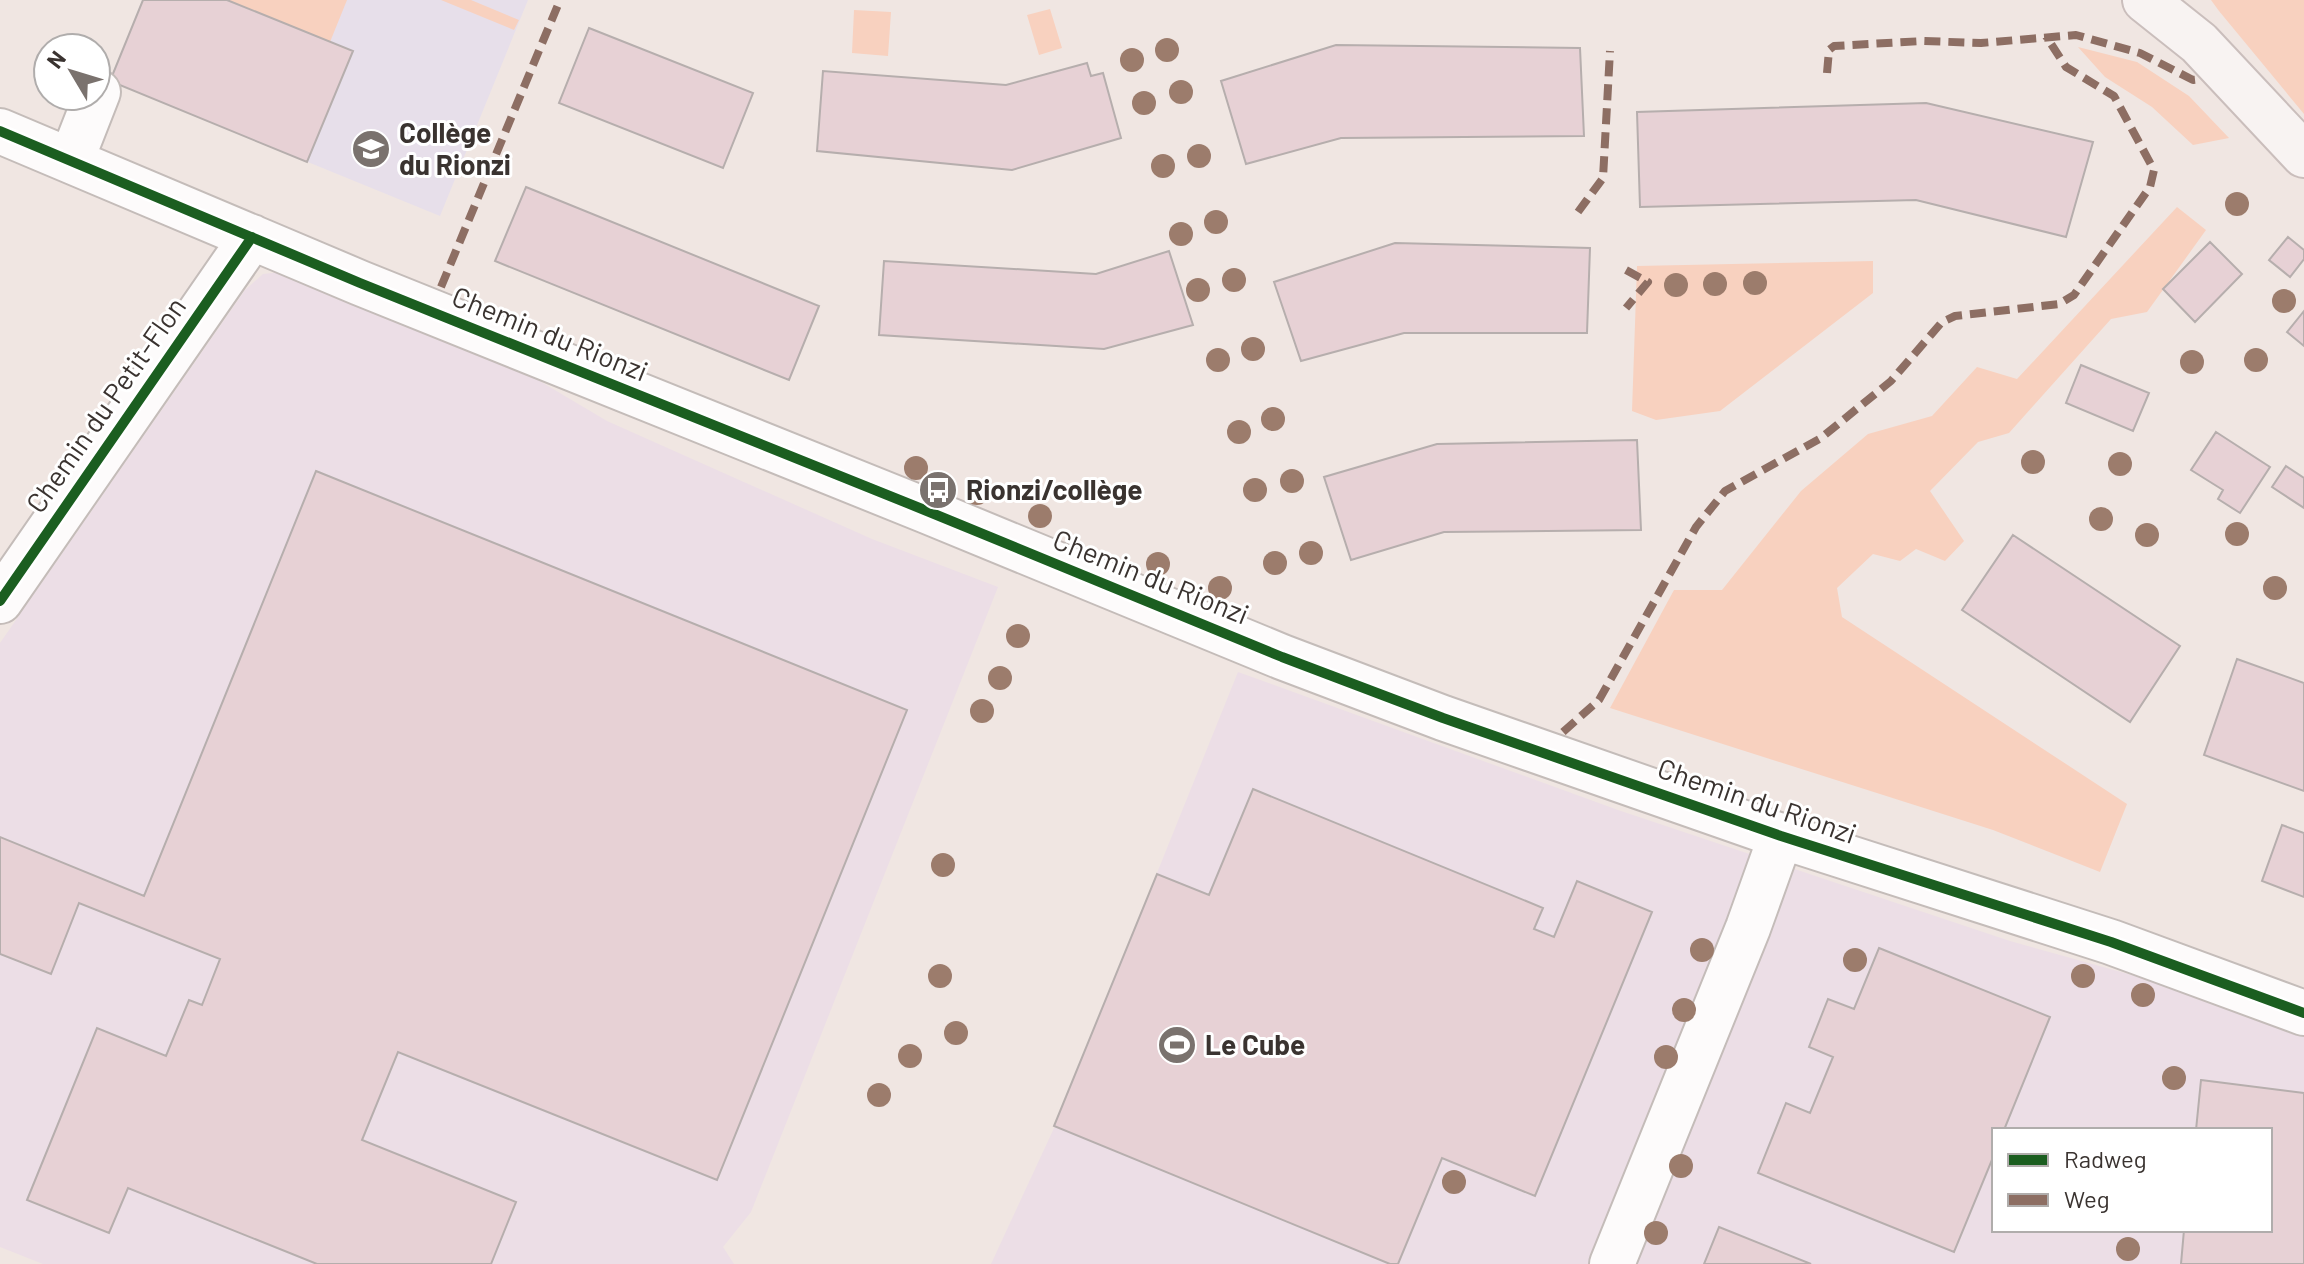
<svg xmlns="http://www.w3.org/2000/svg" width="2304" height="1264" viewBox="0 0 2304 1264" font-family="Barlow,sans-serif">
<rect width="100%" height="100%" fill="#f0e6e2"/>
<!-- industrial -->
<path fill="#ecdee6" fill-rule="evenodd" d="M298 270 477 344 607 421 872 539 998 587 751 1212 723 1247 734 1264H43L0 1247V643L245 290 263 274Z
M1238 672 1618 810 2010 941 2200 994 2304 1033V1264H991L1055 1126ZM1994 1130H2270V1230H1994Z"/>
<!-- education -->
<path fill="#e7dfea" d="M142 0H528L440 216 110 81Z"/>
<!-- green -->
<path fill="#f8d1bf" d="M227 0H347L330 42Z
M441 0H471L519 20 514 30Z
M2211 0H2304V114L2219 11Z
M1050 9 1062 48 1039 55 1027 15Z
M854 10 891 12 888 56 852 53Z
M2078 47 2137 62 2189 96 2229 138 2193 145 2152 107 2105 77Z
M2177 207 2206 230 2147 312 2111 319 2009 433 1978 442 1930 491 1964 541 1945 561 1916 549 1900 561 1873 554 1837 588 1842 617 2127 804 2100 872 1993 830 1610 708 1674 590H1722L1801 491 1868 434 1932 416 1977 367 2017 379Z
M1873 261V293L1720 411 1656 420 1632 411 1637 266Z"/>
<!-- building -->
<path fill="#e7d1d5" stroke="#b6aead" stroke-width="2" d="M143 0H227L353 51 307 162 110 81Z
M589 28 753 93 723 168 559 103Z
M1336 45 1580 48 1584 136 1341 138 1246 164 1221 81Z
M1087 63 1091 76 1103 73 1121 138 1012 170 817 151 823 71 1006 85Z
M1926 103 2093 142 2066 237 1916 200 1640 207 1637 112Z
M526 187 819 306 789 380 495 261Z
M2288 237 2304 250V259L2290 277 2269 260Z
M2210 242 2242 274 2195 322 2163 289Z
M1395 243 1590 248 1587 333H1404L1301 361 1274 282Z
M1169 251 1193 325 1104 349 879 335 884 261 1096 274Z
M2304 311V346L2287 332Z
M2081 365 2149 393 2133 431 2066 403Z
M2216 432 2270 467 2240 513 2218 499 2223 490 2191 470Z
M1637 440 1641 530 1444 532 1351 560 1324 477 1437 444Z
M2286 466 2304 478V508L2272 487Z
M316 471 907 710 717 1180 398 1052 362 1140 516 1202 491 1264H317L128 1188 109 1233 27 1200 97 1028 166 1056 189 1000 202 1005 220 959 79 903 51 974 0 954V837L144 896Z
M2013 535 2180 646 2130 722 1962 610Z
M2237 659 2304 683V791L2204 755Z
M1253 789 1543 908 1534 929 1554 937 1577 881 1652 912 1535 1196 1442 1158 1398 1264H1390L1054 1126 1157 874 1209 895Z
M2282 825 2304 833V897L2262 881Z
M1879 948 2050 1017 2004 1130H1994V1155L1954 1252 1758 1173 1786 1103 1810 1113 1833 1057 1809 1047 1828 999 1854 1009Z
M2201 1080 2304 1093V1264H2181L2184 1230H2270V1130H2196Z
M1719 1227 1811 1264H1704Z"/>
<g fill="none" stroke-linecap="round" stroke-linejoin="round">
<defs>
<path id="minor" d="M0 131 360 283 927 511 1282 657 1443 718 1781 836 2111 942 2304 1013
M71 161 98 92
M0 601 252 237
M1612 1264 1748 928 1781 836"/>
<path id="major" d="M2145 0 2199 43 2304 155"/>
</defs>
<!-- minor casing -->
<use href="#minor" stroke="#c4bcb9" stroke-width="48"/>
<!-- major casing -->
<use href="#major" stroke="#cabebc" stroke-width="48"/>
<!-- minor -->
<use href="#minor" stroke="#fdfbfb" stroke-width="44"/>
<!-- major -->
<use href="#major" stroke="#f8f3f2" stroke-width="44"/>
<!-- quiet -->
<path stroke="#8d6e63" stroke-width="8" stroke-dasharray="16 8" stroke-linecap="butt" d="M1827 73 1829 50 1834 46 1923 41 1981 43 2076 35 2140 53 2193 80 2202 79
M1578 212 1603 178 1610 51
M1626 270 1648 282 1626 308
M441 287 560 0
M1563 732 1599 700 1696 527 1725 491 1821 438 1891 381 1942 322 1955 316 2059 304 2074 295 2150 187 2154 170 2114 96 2066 67 2046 36"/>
<defs>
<path id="cycleway" d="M0 131 360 283 927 511 1282 657 1443 718 1781 836 2111 942 2304 1013
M0 601 252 237"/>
</defs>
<!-- cycleway casing -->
<use href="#cycleway" stroke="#fff" stroke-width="15"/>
<!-- cycleway -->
<use href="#cycleway" stroke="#1b5e20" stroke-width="10"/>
</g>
<!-- trees -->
<g fill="#9c7c6c">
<circle cx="1167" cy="50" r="12"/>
<circle cx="1132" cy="60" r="12"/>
<circle cx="1181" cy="92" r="12"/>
<circle cx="1144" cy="103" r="12"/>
<circle cx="1199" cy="156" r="12"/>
<circle cx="1163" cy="166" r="12"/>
<circle cx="2237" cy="204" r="12"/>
<circle cx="1216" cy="222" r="12"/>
<circle cx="1181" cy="234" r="12"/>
<circle cx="1234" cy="280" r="12"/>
<circle cx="1755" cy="283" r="12"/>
<circle cx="1715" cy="284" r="12"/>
<circle cx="1676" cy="285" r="12"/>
<circle cx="1198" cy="290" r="12"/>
<circle cx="2284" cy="301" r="12"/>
<circle cx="1253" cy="349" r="12"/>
<circle cx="1218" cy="360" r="12"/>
<circle cx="2256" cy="360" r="12"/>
<circle cx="2192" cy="362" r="12"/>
<circle cx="1273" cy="419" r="12"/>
<circle cx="1239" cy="432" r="12"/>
<circle cx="2033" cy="462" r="12"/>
<circle cx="2120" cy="464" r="12"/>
<circle cx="916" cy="468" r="12"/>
<circle cx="1292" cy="481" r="12"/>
<circle cx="1255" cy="490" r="12"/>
<circle cx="977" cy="493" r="12"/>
<circle cx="1040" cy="516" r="12"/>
<circle cx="2101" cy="519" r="12"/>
<circle cx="2237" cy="534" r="12"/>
<circle cx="2147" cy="535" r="12"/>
<circle cx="1311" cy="553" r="12"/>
<circle cx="1275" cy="563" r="12"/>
<circle cx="1158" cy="564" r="12"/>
<circle cx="1220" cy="588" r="12"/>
<circle cx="2275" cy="588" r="12"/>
<circle cx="1018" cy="636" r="12"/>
<circle cx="1000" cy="678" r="12"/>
<circle cx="982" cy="711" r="12"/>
<circle cx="943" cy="865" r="12"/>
<circle cx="1702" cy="950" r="12"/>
<circle cx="1855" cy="960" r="12"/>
<circle cx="940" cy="976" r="12"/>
<circle cx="2083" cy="976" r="12"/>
<circle cx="2143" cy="995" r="12"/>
<circle cx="1684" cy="1010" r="12"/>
<circle cx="956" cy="1033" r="12"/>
<circle cx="910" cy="1056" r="12"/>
<circle cx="1666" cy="1057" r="12"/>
<circle cx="2174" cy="1078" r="12"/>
<circle cx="879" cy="1095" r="12"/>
<circle cx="1681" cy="1166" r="12"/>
<circle cx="1454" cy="1182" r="12"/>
<circle cx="1656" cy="1233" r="12"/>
<circle cx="2128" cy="1249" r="12"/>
</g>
<!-- icons -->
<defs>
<symbol id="school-disc" viewBox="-11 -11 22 22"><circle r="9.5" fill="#7a726e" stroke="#fff"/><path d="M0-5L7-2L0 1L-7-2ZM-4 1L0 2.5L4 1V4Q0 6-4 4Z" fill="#fff"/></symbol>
<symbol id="bus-disc" viewBox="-11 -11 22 22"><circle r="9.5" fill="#7a726e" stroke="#fff"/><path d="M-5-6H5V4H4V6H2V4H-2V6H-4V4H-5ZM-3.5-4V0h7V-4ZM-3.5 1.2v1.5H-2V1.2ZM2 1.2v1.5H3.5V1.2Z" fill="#fff"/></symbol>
<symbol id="stadium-disc" viewBox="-11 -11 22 22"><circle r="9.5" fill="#7a726e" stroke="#fff"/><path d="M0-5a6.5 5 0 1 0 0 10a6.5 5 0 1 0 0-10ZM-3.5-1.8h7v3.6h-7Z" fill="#fff"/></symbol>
</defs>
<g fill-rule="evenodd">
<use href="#school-disc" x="349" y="127" width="44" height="44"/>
<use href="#bus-disc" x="916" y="468" width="44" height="44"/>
<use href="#stadium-disc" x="1155" y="1023" width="44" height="44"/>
</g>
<g text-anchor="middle" stroke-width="6" stroke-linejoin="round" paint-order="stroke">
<!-- poi labels -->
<g font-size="28" font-weight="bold" fill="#3a3330" stroke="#fff" text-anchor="start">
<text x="399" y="143">Collège<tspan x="399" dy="32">du Rionzi</tspan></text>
<text x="966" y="500">Rionzi/collège</text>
<text x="1205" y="1055">Le Cube</text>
</g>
<!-- street labels -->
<g font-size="28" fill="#3a3330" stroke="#fff">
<text transform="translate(550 334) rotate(22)" y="10">Chemin du Rionzi</text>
<text transform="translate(106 405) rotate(-55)" y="10">Chemin du Petit-Flon</text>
<text transform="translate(1151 577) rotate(22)" y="10">Chemin du Rionzi</text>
<text transform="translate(1757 801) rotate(19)" y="10">Chemin du Rionzi</text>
</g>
</g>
<!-- legend -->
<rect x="1992" y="1128" width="280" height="104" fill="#ffffff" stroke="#b0adac" stroke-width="2"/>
<rect x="2008" y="1154" width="40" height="12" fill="#1b5e20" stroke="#b0adac" stroke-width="2"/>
<text x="2064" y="1168" font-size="24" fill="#3a3330">Radweg</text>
<rect x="2008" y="1194" width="40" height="12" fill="#8d6e63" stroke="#b0adac" stroke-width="2"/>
<text x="2064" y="1208" font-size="24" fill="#3a3330">Weg</text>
<!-- north arrow -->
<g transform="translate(72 72) rotate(308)"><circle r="38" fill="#ffffff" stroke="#b0adac" stroke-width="2"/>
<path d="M0-6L14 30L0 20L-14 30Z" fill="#7a726e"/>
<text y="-12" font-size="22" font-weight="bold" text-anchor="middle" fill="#3a3330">N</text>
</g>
</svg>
